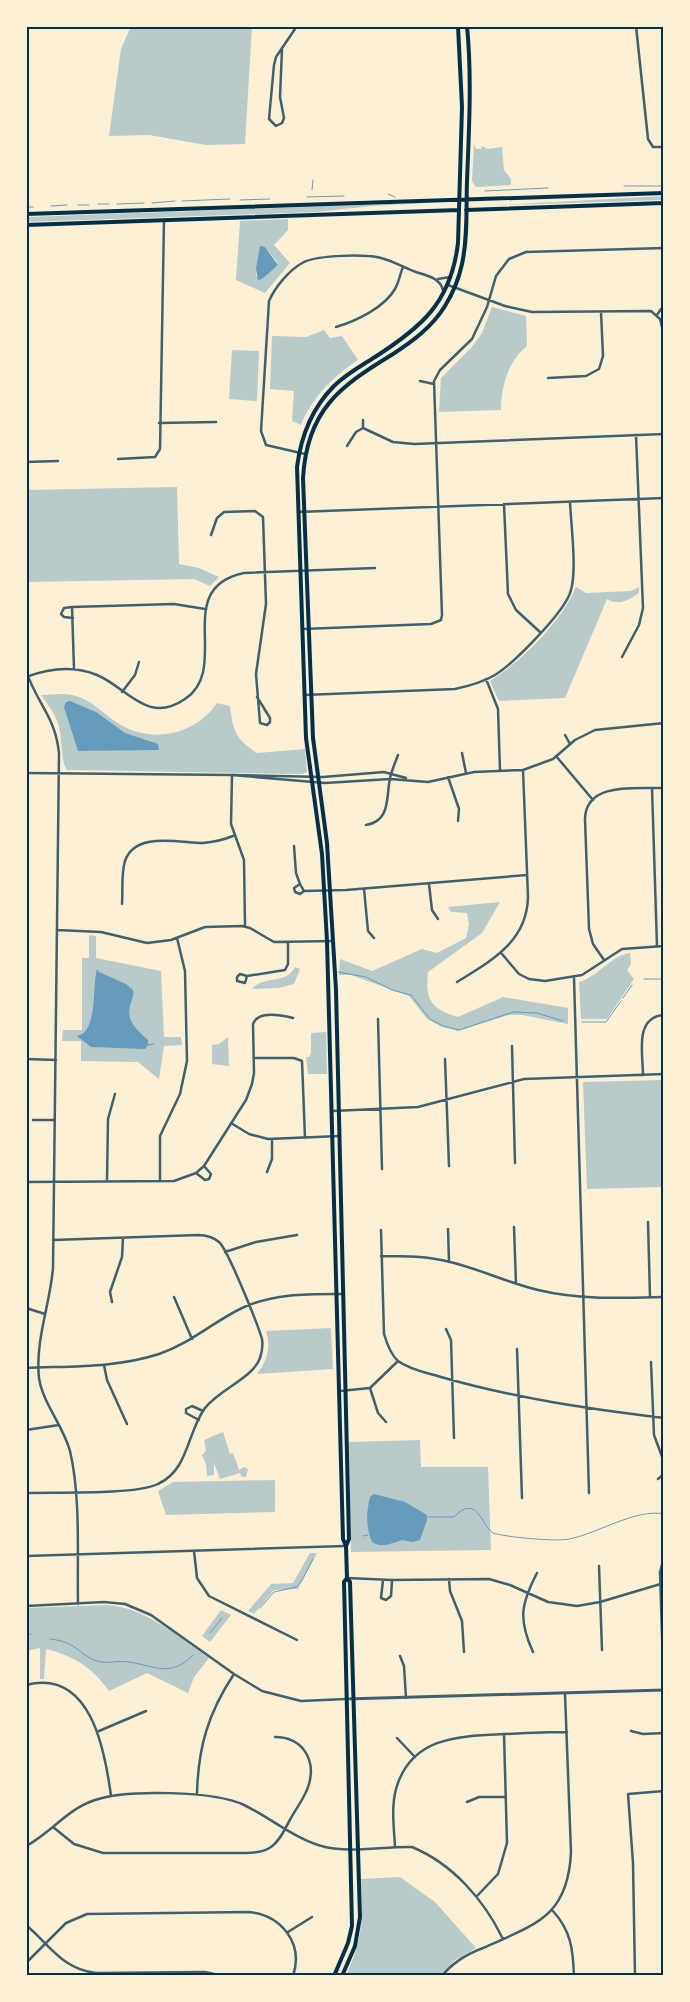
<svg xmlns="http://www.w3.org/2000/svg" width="690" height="2002" viewBox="0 0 690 2002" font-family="'Source Serif 4',serif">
<rect width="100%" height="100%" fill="#fdf0d5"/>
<!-- green -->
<path fill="#b9caca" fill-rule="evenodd" d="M131 26H252L245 144 206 145 149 135 109 136 121 49Z
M474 144 476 149H481L482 146 488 149 502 147 504 170 511 179V185L476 187 472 181Z
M664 196V200L481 206Z
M445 202 372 206 316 212 26 222V217Z
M288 219V230L274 245 290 263 265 293 236 280 240 221ZM265 247 277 262 278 266 256 276 258 259Z
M492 307 526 316 527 346C508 361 501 387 501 410L439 412 441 378 471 348 482 333Z
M324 330 330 338 342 336 358 360C334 376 312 397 301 425L292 421 294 391 270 389 272 336 306 337Z
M232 350 259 351 257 401 229 399Z
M177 487 179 564 199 568 219 577 210 586 194 579 26 582V490Z
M576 587 586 593 631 591 639 587V593C629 600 619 606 607 599L565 698 499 701 490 681C521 662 562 621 576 587Z
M41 695C51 695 63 693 72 695 94 700 103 715 121 725 154 744 196 734 217 703L230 706C233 732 236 739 257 753L305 749 307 772 302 774 67 770C61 763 62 738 59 727 56 715 48 705 41 695Z
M500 902 482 933 428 972C425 1000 431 1009 458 1017L503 997 568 1008V1024L522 1015H509L458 1031 440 1026 427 1019 409 996 351 975H339L340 959 372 971 422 949 437 953 466 938 469 925 467 913 451 912 448 907Z
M89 935 96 936V958L161 971 164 1037H181L182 1045 164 1046 159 1079 138 1062 81 1061V1041H62L63 1030H82V958H89Z
M630 953 631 964 627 970 634 979 607 1019H581L579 982C598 977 610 956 630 953Z
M295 967 300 969 294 984 279 988 252 989C265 974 285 986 295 967Z
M326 1032 327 1074H308L306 1057H309L311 1053V1033Z
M228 1037 229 1066 212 1064V1045L219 1044Z
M664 1080V1187L587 1189 583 1082Z
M331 1328 333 1369 257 1374C267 1361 271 1348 266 1331Z
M223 1432 230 1454 233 1453 239 1470 244 1467 248 1469 246 1477H242L240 1473 220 1479 214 1463V1475L207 1476 206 1464 202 1455 206 1451 204 1440Z
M420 1440 421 1467H488L491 1550 351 1552 349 1442Z
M275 1480V1512L166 1515 158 1491 173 1482Z
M310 1553H317L298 1589 274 1590 254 1614 248 1611 271 1584 293 1583Z
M107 1605C147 1608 177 1636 209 1658L194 1677 188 1693 147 1673 109 1691C93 1668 74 1656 46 1649L44 1679H40V1648L26 1651V1608Z
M221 1610 231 1615 210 1642 202 1636Z
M400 1877 435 1902 476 1948 454 1961 440 1976 346 1975C363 1940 363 1917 361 1879Z"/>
<!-- water -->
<path fill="#669bbc" d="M260 246 265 247 278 265 262 279 258 280 256 269Z
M70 701 96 712 125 733 158 744 159 750 78 751 64 707 66 702Z
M97 969 99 972 126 984 133 990C134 996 132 999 130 1006 126 1021 137 1030 148 1040V1045L145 1049 91 1047 77 1036C98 1032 92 987 97 969Z
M374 1494 405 1502 427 1515V1520L420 1540 412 1542 402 1540C392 1543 382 1549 372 1542 366 1527 366 1513 370 1497Z"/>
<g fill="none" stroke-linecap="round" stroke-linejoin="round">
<!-- stream -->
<path stroke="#669bbc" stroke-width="1" d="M624 186H664
M312 190 313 180
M485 191 548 188
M388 194 395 197
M307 197 344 196
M240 200 270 199
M182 201 230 199
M152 203 175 201
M98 204H109
M117 204 144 203
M78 205H89
M51 206 67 205
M26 207H33
M338 972 366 977 392 990 411 995 430 1019 443 1026 459 1030 513 1012 537 1013 563 1021
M644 979H664
M623 998 632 985
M582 1022H606L621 1001
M148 1045 154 1044
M428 1517H454C477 1493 481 1525 493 1533 505 1537 557 1542 569 1539 597 1534 636 1508 664 1514
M363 1536 368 1535
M260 1608 274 1592 296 1587 301 1582 313 1559
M210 1633 222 1618
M26 1634H31
M50 1639C76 1642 75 1651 94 1660 106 1665 117 1660 129 1662 155 1666 171 1678 193 1655"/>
<!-- minor -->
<path stroke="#3f606c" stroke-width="2.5" d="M636 26 648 139 653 147H664
M26 35 28 26
M282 49 280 97 284 118 282 123 276 126 269 119 274 65 276 57 297 26
M438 279 450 277
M448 285 505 306 532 312 651 311 660 319 664 335
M657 315 661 309
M336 327C356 321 384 308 395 289 399 282 400 274 403 267
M548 378 586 376 599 369 603 356 601 312
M420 381 434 384
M159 423 216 422
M363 428V420
M347 446 356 432 363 428 393 442 414 444 664 434
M305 454 266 445 261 431 269 301C275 287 290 269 304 262 320 255 364 254 381 258 393 261 405 268 416 272 428 276 440 278 443 290
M118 459 155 457 160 449 164 220
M26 462 58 461
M504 504 508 594 516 610 540 632
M298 512 664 498
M211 535 217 518 224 512 255 511 263 517 266 604 256 674 260 723 267 725 270 722V718L257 697
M72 607 64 608 61 614 64 617 73 618
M303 629 431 624 441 620 442 615 434 381 440 370 472 339 487 307 496 276 509 259 526 252 664 248
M622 657 639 625 643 608 636 435
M74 669 72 607 174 604 205 609
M26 670C36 703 55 715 59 753L53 1268C50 1305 35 1340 39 1378 43 1404 63 1425 70 1451 81 1498 77 1555 78 1604
M26 677C50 668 73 665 97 675 128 688 147 725 185 699 232 668 171 588 244 573L375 568
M486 679 498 709 500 770
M122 692 135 675 139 662
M304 695 455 689C469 686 483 682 495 675 514 663 566 611 571 590 577 568 571 526 570 502
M565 735 570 744
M462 753 466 773
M556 756 593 800
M26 773 232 775 325 783 390 779 428 782 474 772 523 770 553 759 575 740 595 730 664 723
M232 775 231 824 244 860 245 926
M233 775 323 777 384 772 406 778
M448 777 459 809 458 821
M652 788 657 946
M366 825C391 821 386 797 390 778 392 770 395 763 398 755
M294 846 296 873 300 884
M429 884 432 910 438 919
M364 889 368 931 374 938
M304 891 300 884 294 888 295 892 300 894 304 891 346 890 527 875
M122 904C123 890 121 874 125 861 135 831 180 843 203 843 214 842 223 840 233 836
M57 930 101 932 147 943 171 940 205 927 242 926 250 928 274 942 333 941
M502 954 519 974 529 979 545 981 582 975 622 949 664 946
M604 960 593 944 589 929 585 819C586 781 637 789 664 788
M247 976 245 983 237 981V977L240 974 247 976 285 970 288 964V943
M574 978 589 1493
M457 982C491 961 527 942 528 897L523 770
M378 1019 382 1169
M512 1046 515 1163
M254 1058H294L302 1061 305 1138
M26 1059 56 1060
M445 1059 449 1166
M643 1075C643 1054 634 1017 664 1015
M333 1111 418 1107 524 1079 664 1074
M33 1120H54
M231 1123 249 1134 268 1139 340 1136
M267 1172 272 1159V1139
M196 1173 205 1180 209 1179 211 1174 204 1166
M107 1181 108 1119 115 1094
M160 1181V1136L180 1094 187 1061 185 971 177 938
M26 1182 174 1181 196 1173 204 1166 246 1100 252 1084 254 1073 253 1024C258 1010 281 1015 293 1018
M648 1222 650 1297
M514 1227 516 1284
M448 1229 449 1261
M381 1230 384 1334C387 1344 391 1355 398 1361 410 1370 428 1373 441 1377 514 1398 589 1409 664 1418
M225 1252 256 1242 297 1235
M381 1256C404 1256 428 1256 450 1262 480 1269 508 1283 538 1290 580 1300 621 1298 664 1297
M174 1297 192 1339
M112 1302 110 1292 122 1257 123 1238
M26 1308 45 1314
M446 1329 451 1340 454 1438
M517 1349 522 1498
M651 1362 654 1435 664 1462
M104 1365 107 1380 127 1424
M26 1368C70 1366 116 1368 159 1354 191 1343 213 1322 242 1308 274 1293 309 1294 343 1294
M370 1388 378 1413 386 1422
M340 1391 370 1388 398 1361
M199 1420 186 1413V1409L192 1406 203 1411
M26 1430 59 1425
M658 1479 664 1474
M26 1493C56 1492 136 1495 158 1484 189 1470 187 1432 205 1408 220 1389 253 1378 260 1358 262 1352 263 1345 262 1339 258 1325 228 1250 219 1242 213 1237 206 1235 198 1235L53 1240
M194 1551 197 1578 209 1596 297 1640
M26 1556 345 1546
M664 1557 660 1572 664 1696
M599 1566 602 1650
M347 1578 392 1580 489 1579 510 1585 548 1602 577 1606 600 1602 664 1583
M449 1579 450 1591 462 1621 464 1652
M383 1580 381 1598 386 1600 391 1596 392 1581
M26 1606 104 1602 125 1604 151 1615 234 1674 262 1691 301 1701 346 1699
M533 1652C518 1619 521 1604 537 1573
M400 1656 404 1666 406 1698
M26 1685C91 1668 105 1751 111 1796
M99 1731 146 1711
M631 1731 643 1734 664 1733
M397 1738 415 1757
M26 1759H28
M197 1794C198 1748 208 1713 234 1674
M467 1802 479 1797H506
M53 1827 74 1844 103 1853H246C255 1853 264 1852 271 1847 281 1840 285 1828 291 1818 297 1807 306 1796 309 1784 316 1759 302 1737 275 1737
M26 1846C51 1833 67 1809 95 1800 126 1789 215 1791 244 1805 271 1818 296 1840 325 1847 350 1853 386 1846 412 1847 453 1864 484 1900 503 1939
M395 1846C394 1828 391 1808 396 1789 411 1736 460 1736 506 1734 526 1733 546 1732 567 1732
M477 1896 498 1874 507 1843 504 1734
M553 1911C571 1931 573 1949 574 1976
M26 1925C50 1945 62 1969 96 1973L205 1972 223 1976
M288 1932 312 1917
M26 1963 66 1923 87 1914 249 1912C281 1915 304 1943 293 1976
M442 1976C453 1962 467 1954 483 1948 536 1924 568 1917 571 1852L565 1694
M635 1976 633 1863 628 1794 664 1791"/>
<!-- tertiary -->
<path stroke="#3f606c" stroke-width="3" d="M346 1699 664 1690"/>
<!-- secondary -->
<path stroke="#003049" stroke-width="4" d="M466 210 664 203
M26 214 664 193
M26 225 459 210
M346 1546 343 1539 327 941 322 854 306 738 297 467C301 436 312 408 334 386 346 374 361 366 375 357 422 327 451 302 458 243L462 107 458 26
M334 1976 348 1943 352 1926 344 1582 347 1578
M342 1976 355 1946 360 1917 350 1582 347 1578 346 1546 349 1539 336 990 327 843 313 738 303 478C307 410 339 387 393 354 413 341 432 327 445 306 453 293 459 278 462 264 468 237 466 208 467 181 469 130 472 77 467 26"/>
</g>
<!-- border -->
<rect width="690" height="2002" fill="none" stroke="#fdf0d5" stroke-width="55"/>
<rect x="28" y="28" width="634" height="1946" fill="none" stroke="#003049" stroke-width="2"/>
</svg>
